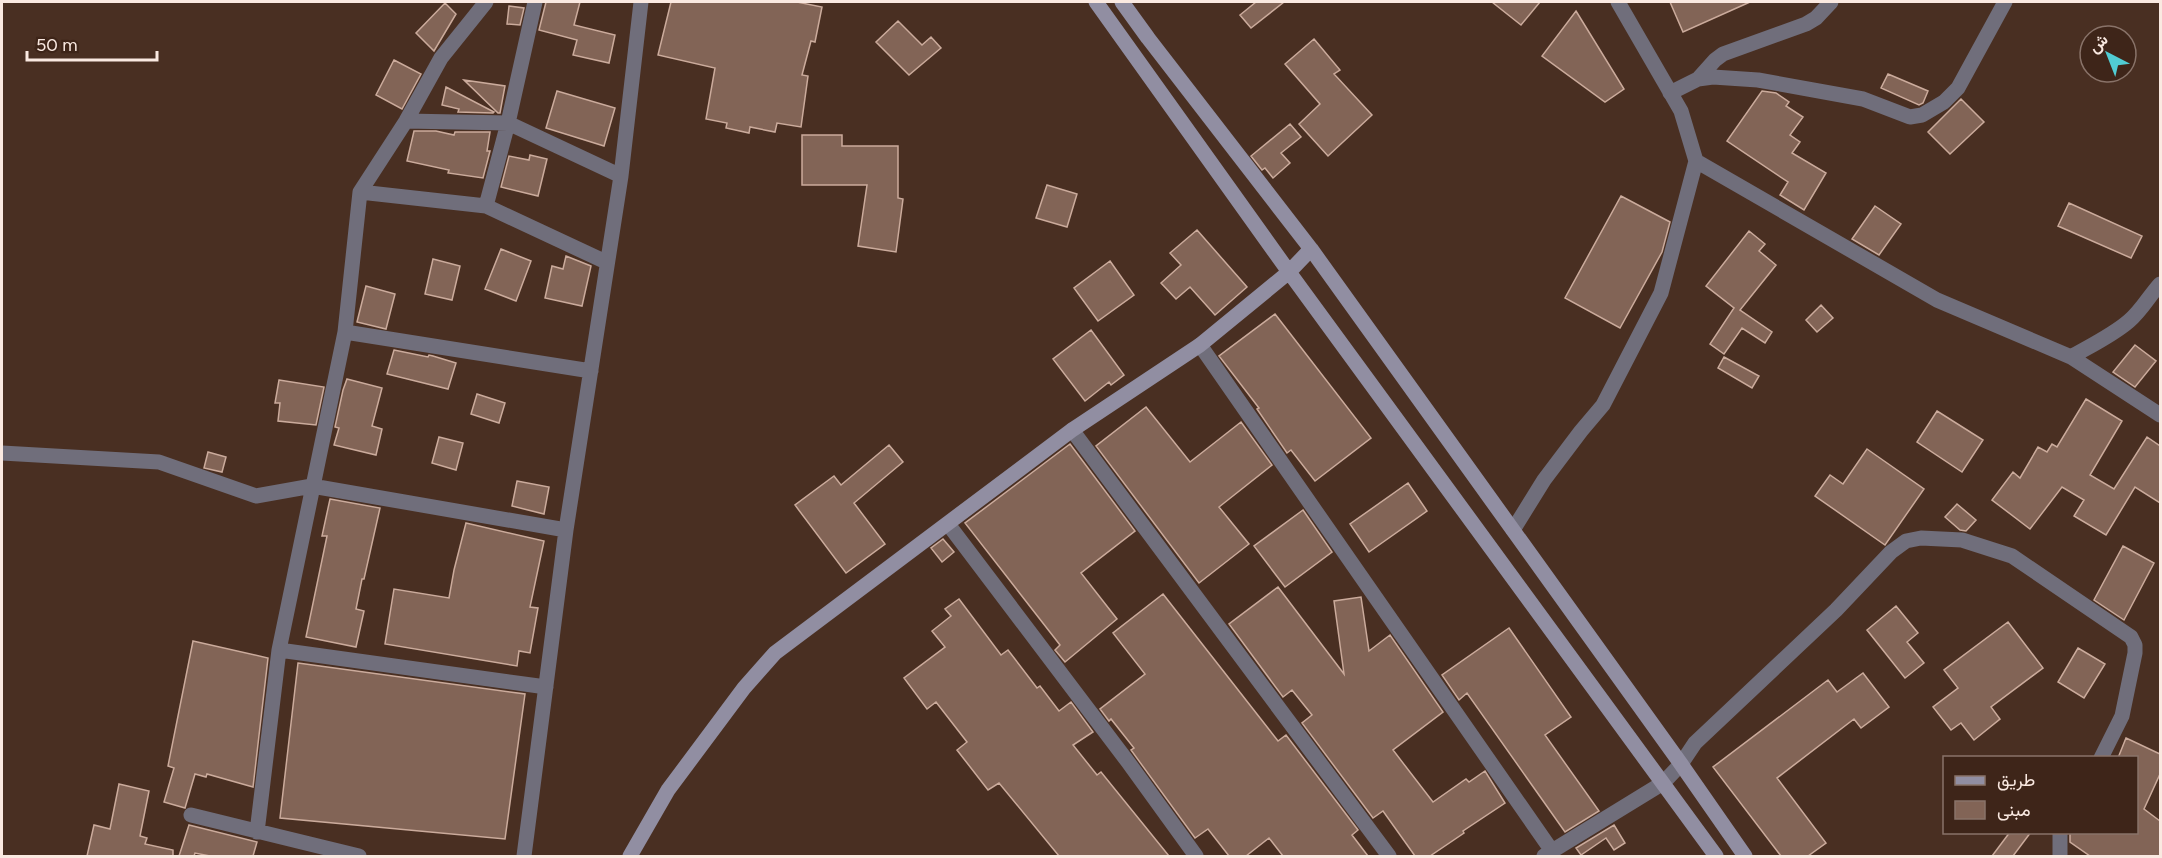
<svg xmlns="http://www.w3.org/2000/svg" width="2162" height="858" viewBox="0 0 2162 858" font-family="Figtree,Vazirmatn,sans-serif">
<rect width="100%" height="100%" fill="#492f22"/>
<!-- building -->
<path fill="#826456" stroke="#cbab9c" stroke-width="1.5" d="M546 2H580L574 25 615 35 609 63 573 55 577 40 539 30Z
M671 2H797L822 7 815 42 811 41 802 75 808 76 801 127 777 123 775 132 750 127 749 133 726 128 727 123 706 119 715 68 658 55Z
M1256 2H1284L1251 28 1240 15Z
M1492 2H1540L1521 25Z
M1670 2H1750L1683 32Z
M445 3 456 14 434 51 416 33Z
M509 6 524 8 520 25 507 24Z
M1576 11 1624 89 1605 102 1542 56Z
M898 21 922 45 931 37 941 48 909 75 876 42Z
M1314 39 1340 70 1334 74 1372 115 1328 156 1299 124 1320 104 1285 64Z
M394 60 421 74 402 109 376 95Z
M1888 74 1928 91 1923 103 1919 105 1881 88Z
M464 80 505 86 500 113H498Z
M446 87 494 112 493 113 458 112 459 109 442 105Z
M557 91 615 108 604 146 546 128Z
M1762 91 1776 93 1789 102 1786 106 1803 117 1790 135 1800 142 1792 153 1826 173 1804 210 1780 195 1788 182 1727 141Z
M1961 99 1984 122 1950 154 1928 132Z
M1290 124 1301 137 1281 153 1290 163 1273 178 1265 168 1262 170 1251 156Z
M414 131H436L454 135 455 132H490L487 151H490L483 178 448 173 449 170 407 161Z
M802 135H842V146H898V198L903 199 896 252 858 246 867 185H802Z
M530 155 547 159 538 196 501 187 509 156 529 160Z
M1047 185 1077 194 1067 227 1036 218Z
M1621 196 1670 222 1662 252 1620 328 1565 298Z
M2069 203 2142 236 2131 258 2058 226Z
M1875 206 1901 224 1879 255 1852 239Z
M1197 230 1247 287 1215 315 1190 287 1176 299 1161 283 1181 265 1170 253Z
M1749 231 1765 244 1759 251 1776 265 1740 310 1772 332 1765 343 1742 328 1724 354 1710 344 1734 308 1706 286Z
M501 249 531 261 516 301 485 289Z
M566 256 591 266 582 306 545 298 552 266 563 269Z
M433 259 460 266 452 300 425 294Z
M1110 261 1134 295 1098 321 1074 288Z
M366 286 395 294 386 329 357 322Z
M1821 305 1833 318 1817 332 1806 320Z
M1275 314 1371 438 1315 481 1291 450 1287 453 1257 409 1259 408 1219 356Z
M1091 330 1124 375 1111 385 1109 382 1085 401 1053 359Z
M2135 345 2156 361 2135 387 2113 372Z
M394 350 428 357 429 355 433 356 456 363 448 389 387 374Z
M1724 357 1759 376 1752 388 1718 368Z
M347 379 382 388 372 426 382 429 376 455 334 445 339 428 335 427 343 390Z
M279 380 324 387 316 425 278 421 280 403H275Z
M477 394 505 403 499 423 471 414Z
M2086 399 2122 421 2090 475 2114 489 2147 437 2160 446V503L2135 487 2106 535 2074 516 2084 500 2062 487 2030 529 1992 500 2013 472 2020 478 2038 447 2047 452 2052 444 2057 447Z
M1146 407 1190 462 1241 422 1272 465 1219 507 1249 544 1199 583 1096 446Z
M1937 411 1983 440 1962 472 1917 442Z
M439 437 463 443 456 470 432 463Z
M1070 444 1135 531 1081 573 1117 619 1065 662 1055 650 1060 645 965 523Z
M889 445 903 462 854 503 885 544 846 573 795 505 834 476 841 485Z
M1867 449 1924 489 1885 545 1815 496 1830 475 1843 484Z
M208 452 226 457 222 472 204 468Z
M517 481 549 487 544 514 512 506Z
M1408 483 1427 511 1369 552 1350 524Z
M330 499 380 508 364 579H362L356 609 364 611 356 647 306 637 327 536H322Z
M1957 504 1976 520 1966 531 1960 530 1945 517Z
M1303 510 1332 552 1285 587 1254 546Z
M466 523 544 541 530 607 538 608 530 653 519 651 517 666 385 644 394 589 449 598 454 570Z
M943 539 954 552 942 562 931 548Z
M2123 546 2154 563 2124 620 2094 600Z
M1278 587 1344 674 1334 601 1361 597 1369 651 1390 635 1443 712 1393 750 1433 802 1466 779 1469 782 1485 771 1505 803 1463 831 1464 833 1430 856H1415L1383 811 1373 818 1302 723 1312 715 1292 690 1283 697 1229 624Z
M1163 594 1278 741 1286 735 1358 830 1352 835 1368 856H1283L1269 838 1246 856H1229L1208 829 1195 838 1131 750 1134 748 1111 719 1109 721 1100 709 1145 674 1113 633Z
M959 599 1001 655 1008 650 1037 688 1040 686 1059 711 1071 702 1093 732 1073 745 1097 775 1101 772 1169 856H1059L999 783 988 790 957 750 967 742 936 702 927 709 904 678 945 647 932 631 951 616 945 609Z
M1896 606 1918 633 1907 642 1924 663 1905 678 1867 630Z
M2008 622 2043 668 1991 707 2000 719 1974 740 1961 723 1951 730 1933 707 1958 688 1944 670Z
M1509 628 1571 717 1545 735 1599 811 1565 832 1467 693 1459 700 1442 675Z
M193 641 268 658 253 787 207 774 206 777 195 774 185 808 164 802 174 768 168 766Z
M2078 648 2105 664 2084 698 2058 682Z
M298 663 525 694 505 839 280 818Z
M1863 673 1889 707 1861 728 1854 719 1777 778 1826 843 1808 856H1781L1713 767 1828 680 1837 692Z
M2126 738 2160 754V774L2144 809 2160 821V856H2090L2070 842V832H2136V758H2118Z
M119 784 149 791 140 836 147 838 145 844 173 850V856H87L94 825 110 829Z
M189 825 257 842 253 856H210L195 853 194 856H179Z
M1614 825 1625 843 1614 850 1606 838 1581 855 1576 848Z
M2010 832H2031L2013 856H1992Z"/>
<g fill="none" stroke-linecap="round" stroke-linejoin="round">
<!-- street -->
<path stroke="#706e7b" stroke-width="15" d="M1618 2 1681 111 1696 161 1937 300 2071 357 2160 415
M1698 79 1715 60 1723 54 1806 24 1816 18 1831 2
M1670 93 1698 79 1713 77 1758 80 1863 99 1910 117 1922 115 1944 102 1958 88 2005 2
M406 121 508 123 621 176
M360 192 486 206 606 262
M486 206 508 123 535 2
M345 332 591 371
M1200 345 1552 851
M2071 357C2090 346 2113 335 2129 321 2142 310 2149 296 2160 284
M1072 430 1389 856
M2 453 159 462 256 496 312 486 566 530
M948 524 1128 762 1196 856
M1513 530 1544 480 1581 431 1603 405 1661 293 1696 161
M279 650 546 687
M191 815 359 856
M257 832 279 650 345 332 360 192 406 121 441 58 486 2
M524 856 566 530 621 176 641 2
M1544 856 1663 783 1681 764 1695 743 1836 610 1891 552 1906 541 1921 538 1962 540 2012 556 2131 637 2135 645V653L2122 716 2101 758
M2060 856V832"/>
<!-- secondary -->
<path stroke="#918ea2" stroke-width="15" d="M1096 2 1289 272 1716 856
M1122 2 1148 38 1311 249 1681 764 1745 856
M630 856 668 790 744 688 775 653 1072 430 1200 345 1289 272 1311 249"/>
</g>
<!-- border -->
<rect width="2162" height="858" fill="none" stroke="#fae9e1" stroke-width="6"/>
<!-- legend -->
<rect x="1943" y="756" width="195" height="78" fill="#3e2519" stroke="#897369" stroke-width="1.5"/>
<rect x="1955" y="776" width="30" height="9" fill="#918ea2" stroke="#897369" stroke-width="1.5"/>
<text x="1997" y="786" font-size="18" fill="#fae9e1">طريق</text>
<rect x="1955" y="801" width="30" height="18" fill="#826456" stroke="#897369" stroke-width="1.5"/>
<text x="1997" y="816" font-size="18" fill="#fae9e1">مبنى</text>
<!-- north arrow -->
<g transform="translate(2108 54) rotate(318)"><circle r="28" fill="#3e2519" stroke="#897369" stroke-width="1.5"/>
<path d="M0-4.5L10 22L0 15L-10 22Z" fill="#51ccd3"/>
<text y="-9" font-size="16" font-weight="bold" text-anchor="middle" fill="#fae9e1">ش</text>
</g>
<!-- scale -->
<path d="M27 51v9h130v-9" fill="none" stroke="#fae9e1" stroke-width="3"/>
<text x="36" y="51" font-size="18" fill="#fae9e1" stroke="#3e2519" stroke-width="4.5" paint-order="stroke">50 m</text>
</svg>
